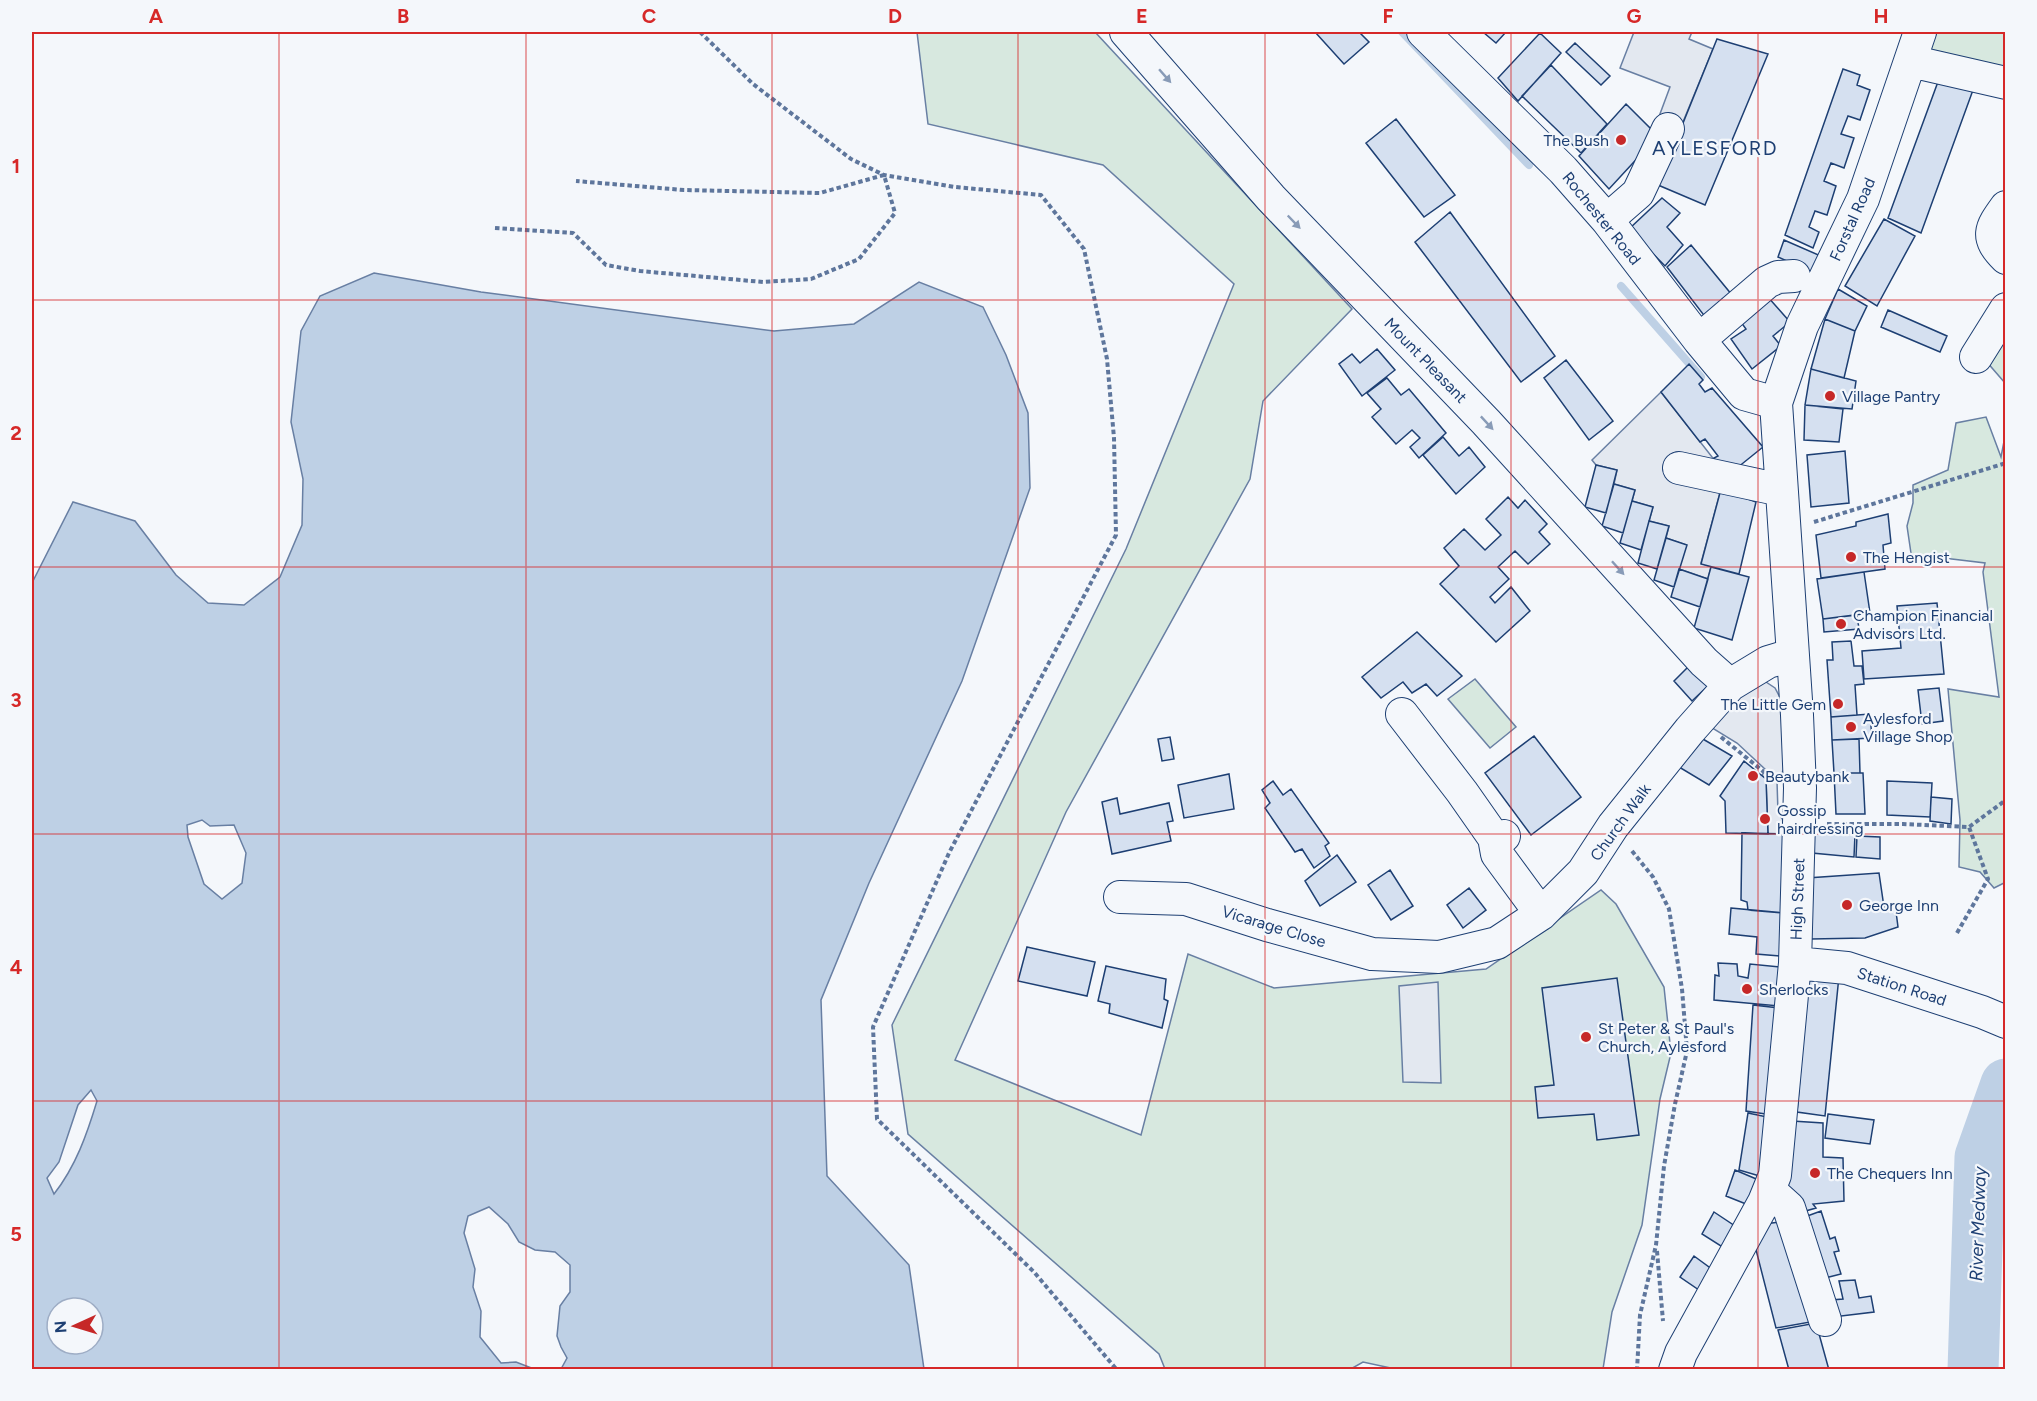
<svg xmlns="http://www.w3.org/2000/svg" width="2037" height="1401" viewBox="0 0 2037 1401" font-family="Figtree,sans-serif">
<rect width="100%" height="100%" fill="#f4f7fb"/>
<!-- green -->
<path fill="#d7e8df" stroke="#687fa3" stroke-width="1.5" d="M917 32H1095L1352 309 1263 401 1250 479 1066 812 955 1060 1141 1135 1188 954 1274 988 1486 969 1601 890 1616 904 1664 987 1671 1053 1660 1099 1642 1225 1612 1312 1603 1369 1400 1370 1363 1362 1349 1370 1165 1369 1159 1354 908 1134 892 1025 1126 549 1234 284 1103 165 928 124Z
M1937 32H2005V83L1924 64Z
M2005 317V383L1986 361Z
M1986 417 2001 457 2006 431V882L1994 888 1980 872 1959 867 1960 820 1948 689 1999 697 1983 572 1985 563 1935 557 1912 560 1907 526 1913 503V485L1948 470 1956 423Z
M1475 679 1516 727 1490 748 1448 699Z"/>
<!-- parking -->
<path fill="#e3e8f0" stroke="#687fa3" stroke-width="1.5" d="M1634 32H1692L1689 39 1713 49 1678 134 1657 122 1670 87 1620 68Z
M1661 392 1727 476 1721 489 1701 563 1711 567 1708 579 1679 569 1686 545 1666 538 1669 526 1649 521 1653 507 1632 501 1635 490 1614 484 1617 470 1596 465 1592 460Z
M1766 682 1775 688 1784 705 1786 766 1777 781 1778 813 1788 827V834H1768L1766 780 1762 775 1766 770 1737 743 1704 723 1752 683Z
M1438 982 1441 1083 1403 1082 1399 986Z"/>
<!-- water -->
<path fill="#bed0e5" stroke="#687fa3" stroke-width="1.5" fill-rule="evenodd" d="M374 273 481 292 774 331 854 324 919 282 983 307 1006 355 1028 413 1030 488 962 681 869 883 821 1000 827 1176 909 1265 924 1369H559H561L567 1358 561 1347 557 1336 560 1306 570 1292V1265L555 1252 535 1250 519 1242 508 1224 489 1207 468 1216 464 1233 475 1269 473 1287 481 1311 480 1337 501 1363 516 1362 534 1369H32V583L73 502 135 521 176 575 208 603 244 605 280 577 302 525 303 479 291 422 301 331 320 296ZM202 820 210 826 234 825 246 853 242 883 222 899 204 884 188 837 187 825ZM91 1090 97 1101C87 1134 76 1166 54 1194L47 1178 59 1162 78 1105ZM57 1308H93V1344H57Z"/>
<g fill="none" stroke-linecap="round" stroke-linejoin="round">
<!-- stream -->
<path stroke="#bed0e5" stroke-width="8" d="M1402 32 1529 165
M1621 286 1701 377"/>
<!-- river -->
<path stroke="#bed0e5" stroke-width="51" d="M1973 1370 1980 1157 2006 1084"/>
</g>
<!-- building -->
<path fill="#d5e0f0" stroke="#1d3f73" stroke-width="1.5" d="M1315 32H1359L1369 42 1344 64Z
M1483 32H1506L1496 43Z
M1540 33 1561 53 1518 101 1498 78Z
M1717 39 1768 54 1705 205 1658 185Z
M1575 43 1610 76 1601 85 1566 52Z
M1551 65 1607 124 1581 153 1522 96Z
M1843 69 1860 75 1857 85 1870 90 1860 120 1848 116 1841 134 1854 138 1844 168 1831 163 1824 181 1836 186 1827 215 1815 211 1809 227 1819 232 1813 248 1785 235Z
M1939 79 1973 90 1921 233 1888 218Z
M1626 104 1652 130 1644 151 1609 189 1579 156Z
M1396 119 1455 195 1424 217 1366 143Z
M1662 198 1680 213 1667 227 1683 245 1665 266 1629 229Z
M1450 212 1555 356 1521 382 1415 242Z
M1884 219 1915 236 1877 306 1845 286Z
M1784 240 1823 257 1815 274 1778 257Z
M1691 245 1732 295 1706 318 1667 267Z
M1838 289 1867 306 1855 331 1825 319Z
M1767 296 1790 322 1773 336 1781 346 1752 369 1731 339 1746 329 1738 318Z
M1888 310 1947 336 1940 352 1881 327Z
M1825 319 1855 331 1844 378 1811 369Z
M1377 349 1395 370 1362 396 1339 364 1352 354 1360 363Z
M1566 360 1613 421 1589 440 1544 378Z
M1689 364 1703 380 1699 384 1705 392 1712 388 1763 447 1727 476 1714 458 1718 456 1705 439 1700 442 1661 392Z
M1811 369 1856 381 1852 409 1805 405Z
M1387 378 1401 395 1409 389 1446 433 1419 458 1410 447 1420 438 1412 430 1396 444 1372 417 1381 409 1367 393Z
M1805 405 1843 409 1839 442 1804 440Z
M1443 437 1459 456 1469 447 1485 467 1456 494 1423 455Z
M1845 451 1849 503 1811 507 1807 455Z
M1596 465 1617 470 1606 513 1585 507Z
M1614 484 1635 490 1623 533 1602 526Z
M1721 489 1756 502 1739 574 1701 564Z
M1508 497 1518 508 1525 500 1547 524 1539 532 1550 544 1528 564 1515 551 1498 567 1509 579 1490 597 1495 603 1511 587 1530 611 1496 642 1440 584 1459 566 1444 548 1464 529 1485 550 1501 535 1486 519Z
M1632 501 1653 507 1641 550 1620 543Z
M1888 514 1891 543 1883 545 1885 569 1821 578 1816 535 1856 526V522Z
M1649 521 1669 526 1657 569 1638 563Z
M1666 538 1687 545 1674 587 1654 580Z
M1711 567 1749 577 1732 640 1694 628Z
M1679 569 1708 579 1700 607 1671 597Z
M1864 572 1870 613 1823 619 1817 579Z
M1937 603 1944 674 1864 679 1862 651 1901 648 1897 606Z
M1857 615 1859 629 1824 632 1823 619Z
M1417 632 1462 676 1437 696 1426 684 1412 693 1403 682 1381 698 1362 677Z
M1851 641 1854 666H1862L1864 684 1855 685 1857 715 1831 717 1827 660H1833L1832 642Z
M1693 662 1712 682 1692 701 1674 681Z
M1939 688 1943 721 1922 724 1918 690Z
M1870 714 1872 738 1832 740 1831 717Z
M1696 735 1732 756 1709 785 1674 764Z
M1534 736 1581 797 1531 835 1485 773Z
M1170 737 1174 759 1162 761 1158 739Z
M1859 739 1860 773H1834L1832 740Z
M1744 761 1766 779 1768 834 1726 833 1725 801 1720 796Z
M1834 773H1863L1865 814H1836Z
M1229 774 1234 809 1184 818 1178 785Z
M1273 781 1283 795 1291 789 1329 843 1325 846 1330 856 1314 868 1302 849 1295 852 1265 808 1270 803 1262 790Z
M1887 781 1932 783 1930 817 1887 815Z
M1931 797 1952 799 1951 824 1930 821Z
M1117 798 1120 814 1169 803 1173 821 1167 822 1171 841 1112 854 1102 802Z
M1812 832 1855 834 1854 857 1812 853Z
M1742 833 1786 834 1784 913 1748 910 1747 902 1741 900Z
M1857 836 1880 837V859L1856 857Z
M1337 855 1356 882 1320 906 1305 881Z
M1390 870 1413 906 1391 920 1368 885Z
M1879 873 1884 907 1895 904 1898 927 1865 938 1811 939 1807 878Z
M1469 888 1486 910 1463 928 1447 905Z
M1731 908 1784 913 1781 956 1756 954 1757 937 1729 934Z
M1027 947 1095 962 1087 996 1018 981Z
M1718 963 1737 964 1738 976 1748 978 1750 964 1781 967 1779 1006 1714 1000 1715 975 1719 976Z
M1106 966 1166 979 1164 999 1168 1001 1162 1028 1109 1013 1110 1004 1098 1001Z
M1809 971 1839 976 1825 1116 1797 1112Z
M1617 978 1639 1135 1597 1140 1594 1114 1538 1118 1535 1087 1554 1085 1542 988Z
M1753 1005 1779 1008 1772 1115 1746 1111Z
M1748 1113 1772 1118 1763 1177 1739 1170Z
M1828 1114 1874 1120 1870 1144 1825 1138Z
M1792 1121 1823 1123V1157L1843 1158 1844 1201 1813 1204 1816 1208 1795 1214 1786 1187Z
M1735 1170 1761 1181 1751 1206 1726 1196Z
M1821 1211 1830 1239 1835 1237 1839 1251 1834 1252 1841 1274 1817 1280 1799 1219Z
M1714 1212 1735 1226 1724 1248 1702 1234Z
M1788 1221 1816 1321 1776 1328 1753 1238 1764 1224Z
M1694 1256 1713 1270 1699 1290 1680 1277Z
M1855 1280 1859 1298 1871 1296 1874 1312 1833 1317 1831 1300 1843 1299 1839 1281Z
M1816 1323 1829 1370H1789L1778 1330Z"/>
<g fill="none" stroke-linecap="round" stroke-linejoin="round">
<defs>
<path id="minor" d="M1126 32 1271 198 1486 422 1704 662 1730 685
M1423 32 1563 170 1607 220 1699 340 1744 394 1776 403
M1910 61 2006 83
M2006 207C1990 229 1985 237 2006 258
M1607 220 1638 193 1668 129
M1699 340 1767 282 1778 277 1794 276
M1976 357 2006 309
M1679 468 1781 490
M1402 714 1462 792 1497 842
M1504 836 1495 843 1497 854 1541 914
M1120 897 1186 899 1267 925 1372 954 1439 957 1497 943 1541 914 1583 872 1613 826 1690 730 1730 685 1768 662 1792 655
M1795 963 1847 968 1982 1012 2006 1022
M1769 1190 1789 1208 1825 1320
M1675 1370 1681 1353 1764 1202 1775 1175 1795 963 1800 788 1797 715 1776 403 1802 326 1863 199 1920 32"/>
</defs>
<!-- minor casing -->
<use href="#minor" stroke="#1d3f73" stroke-width="34"/>
<!-- path -->
<path stroke="#5e769c" stroke-width="4" stroke-dasharray="4.5 3" stroke-linecap="butt" d="M700 32 753 84 851 159 884 175 955 187 1041 195 1084 249 1107 359 1114 438 1116 535 949 853 873 1027 877 1119 1034 1272 1117 1370
M495 228 573 233 606 265 640 271 763 282 811 279 859 259 895 213 884 175 820 193 684 190 576 181
M1814 522 2006 463
M1721 737 1764 772
M1827 824H1903L1969 827 2006 800
M1632 851 1653 877 1669 909 1682 989 1687 1051 1675 1104 1664 1166 1656 1245 1640 1315 1637 1370
M1957 933 1988 879 1969 827
M1657 1251 1663 1321"/>
<!-- minor -->
<use href="#minor" stroke="#f4f7fb" stroke-width="32"/>
</g>
<!-- one-way arrows -->
<defs><path id="oneway-solid" d="M-6-.8H1V-3.2L6.5 0L1 3.2V.8H-6Z" transform="scale(1.5)"/></defs>
<g fill="#889bb7">
<use href="#oneway-solid" transform="translate(1165 76) rotate(49)"/>
<use href="#oneway-solid" transform="translate(1294 222) rotate(46)"/>
<use href="#oneway-solid" transform="translate(1487 423) rotate(47)"/>
<use href="#oneway-solid" transform="translate(1618 568) rotate(48)"/>
</g>
<!-- grid -->
<path fill="none" stroke="#d62828" stroke-width="1.5" stroke-opacity="0.55" d="M279 32V1370M526 32V1370M772 32V1370M1018 32V1370M1265 32V1370M1511 32V1370M1758 32V1370M32 300H2006M32 567H2006M32 834H2006M32 1101H2006"/>
<!-- markers -->
<g fill="#c62828" stroke="#f4f7fb" stroke-width="2">
<circle cx="1621" cy="140" r="6"/>
<circle cx="1830" cy="396" r="6"/>
<circle cx="1851" cy="557" r="6"/>
<circle cx="1841" cy="624" r="6"/>
<circle cx="1838" cy="704" r="6"/>
<circle cx="1851" cy="727" r="6"/>
<circle cx="1753" cy="776" r="6"/>
<circle cx="1765" cy="819" r="6"/>
<circle cx="1847" cy="905" r="6"/>
<circle cx="1747" cy="989" r="6"/>
<circle cx="1586" cy="1037" r="6"/>
<circle cx="1815" cy="1173" r="6"/>
</g>
<g text-anchor="middle" stroke-width="4.5" stroke-linejoin="round" paint-order="stroke">
<!-- poi labels -->
<g font-size="16" fill="#1d3f73" stroke="#f4f7fb" text-anchor="start">
<text x="1609" y="146" text-anchor="end">The Bush</text>
<text x="1842" y="402">Village Pantry</text>
<text x="1863" y="563">The Hengist</text>
<text x="1853" y="621">Champion Financial<tspan x="1853" dy="18">Advisors Ltd.</tspan></text>
<text x="1826" y="710" text-anchor="end">The Little Gem</text>
<text x="1863" y="724">Aylesford<tspan x="1863" dy="18">Village Shop</tspan></text>
<text x="1765" y="782">Beautybank</text>
<text x="1777" y="816">Gossip<tspan x="1777" dy="18">hairdressing</tspan></text>
<text x="1859" y="911">George Inn</text>
<text x="1759" y="995">Sherlocks</text>
<text x="1598" y="1034">St Peter &amp; St Paul's<tspan x="1598" dy="18">Church, Aylesford</tspan></text>
<text x="1827" y="1179">The Chequers Inn</text>
</g>
<!-- street labels -->
<g font-size="16" fill="#1d3f73" stroke="#f4f7fb">
<text transform="translate(1602 218) rotate(51)" y="6">Rochester Road</text>
<text transform="translate(1852 219) rotate(-66)" y="6">Forstal Road</text>
<text transform="translate(1426 360) rotate(46)" y="6">Mount Pleasant</text>
<text transform="translate(1620 822) rotate(-54)" y="6">Church Walk</text>
<text transform="translate(1797 899) rotate(-88)" y="6">High Street</text>
<text transform="translate(1274 926) rotate(17)" y="6">Vicarage Close</text>
<text transform="translate(1902 986) rotate(18)" y="6">Station Road</text>
</g>
<!-- water labels -->
<g font-size="18" font-style="italic" fill="#1d3f73" stroke="#f4f7fb">
<text transform="translate(1978 1224) rotate(-88)" y="6">River Medway</text>
</g>
<!-- quarter labels -->
<g font-size="20" letter-spacing="1.5" fill="#1d3f73" stroke="#f4f7fb">
<text x="1715" y="155">AYLESFORD</text>
</g>
</g>
<!-- border -->
<rect width="2037" height="1401" fill="none" stroke="#f4f7fb" stroke-width="66"/>
<!-- north arrow -->
<g transform="translate(75 1326) rotate(266)"><circle r="28" fill="#f4f7fb" stroke="#9eadc5" stroke-width="1.5"/>
<path d="M0-4.5L10 22L0 15L-10 22Z" fill="#c62828"/>
<text y="-9" font-size="16" font-weight="bold" text-anchor="middle" fill="#1d3f73">N</text>
</g>
<rect x="33" y="33" width="1971" height="1335" fill="none" stroke="#d62828" stroke-width="2"/>
<g font-size="20" text-anchor="middle" font-weight="bold" fill="#d62828">
<text x="156" y="23">A</text>
<text x="403" y="23">B</text>
<text x="649" y="23">C</text>
<text x="895" y="23">D</text>
<text x="1142" y="23">E</text>
<text x="1388" y="23">F</text>
<text x="1634" y="23">G</text>
<text x="1881" y="23">H</text>
<text x="16" y="173">1</text>
<text x="16" y="440">2</text>
<text x="16" y="707">3</text>
<text x="16" y="974">4</text>
<text x="16" y="1241">5</text>
</g>
</svg>
